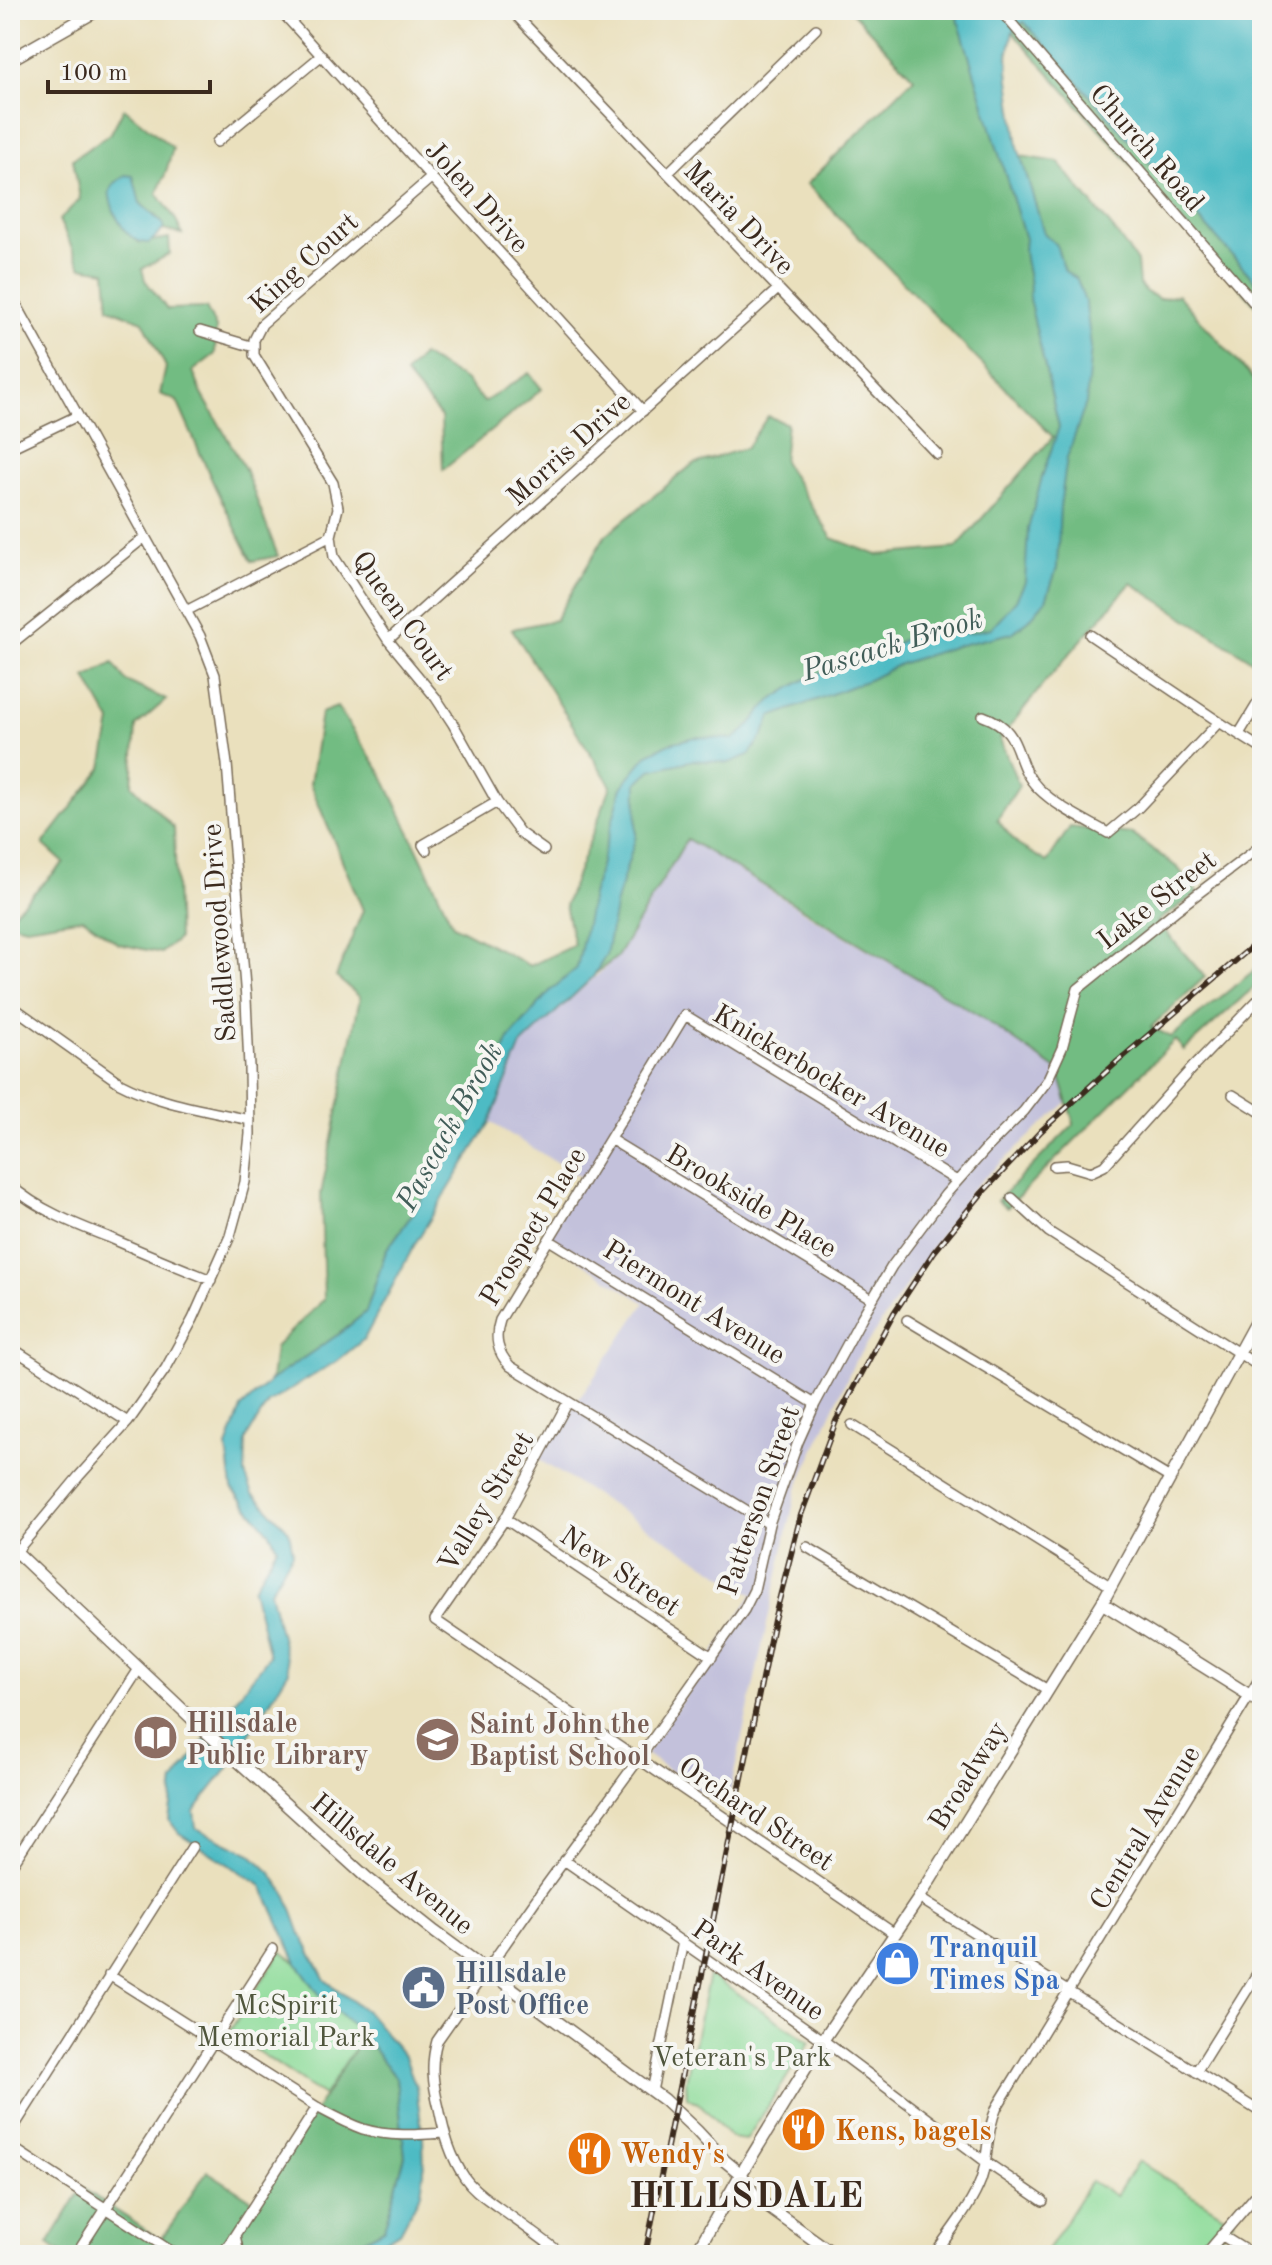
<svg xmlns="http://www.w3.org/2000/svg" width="1272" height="2265" viewBox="0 0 1272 2265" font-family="'Old Standard TT',serif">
<rect width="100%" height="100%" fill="#f6f6f2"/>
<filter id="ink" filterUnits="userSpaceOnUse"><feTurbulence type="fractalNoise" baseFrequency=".0125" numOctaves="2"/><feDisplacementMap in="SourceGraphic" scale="16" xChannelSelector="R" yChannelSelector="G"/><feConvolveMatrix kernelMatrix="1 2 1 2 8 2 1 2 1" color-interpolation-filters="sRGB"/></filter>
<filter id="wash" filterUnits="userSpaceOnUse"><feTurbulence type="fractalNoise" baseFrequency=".006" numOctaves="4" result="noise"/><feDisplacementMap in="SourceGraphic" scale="32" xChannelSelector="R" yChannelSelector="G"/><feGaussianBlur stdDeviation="1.8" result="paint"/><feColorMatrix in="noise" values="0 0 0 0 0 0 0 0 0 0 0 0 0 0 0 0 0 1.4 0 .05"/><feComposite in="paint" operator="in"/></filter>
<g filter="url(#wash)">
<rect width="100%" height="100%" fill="#eae0bd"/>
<!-- industrial -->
<path fill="#c3c1db" d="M687 839 809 915 981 1017 1058 1072 1067 1102 971 1190 855 1361 797 1488 726 1810 646 1754 753 1594 538 1459 645 1303 546 1239 582 1178 490 1122 521 1045 617 957Z"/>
<!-- green -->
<path fill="#8edc9a" stroke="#64835c" stroke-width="2" d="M281 1951 297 1963 322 1998 363 2035 324 2096 229 2032Z
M709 1975 810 2042 746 2140 731 2138 702 2106 687 2097 686 2080Z
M1138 2161 1233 2221 1205 2255H1044L1091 2181 1116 2196Z"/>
<!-- forest -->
<path fill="#72bc82" stroke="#567350" stroke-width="2" d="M850 10H1014L1262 289V312L1012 31C1003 62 1011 125 1020 156L1058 162 1118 235 1137 262 1139 284 1146 292 1159 299 1178 295 1262 389V667L1131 583 1046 681 1000 739 1019 786 997 820 1018 845 1047 862 1070 827 1132 834 1178 868 1198 893 1157 922 1205 977 1151 1027 1171 1037 1262 964V980L1184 1050 1175 1040 1007 1208 997 1201 1074 1124 1058 1071 981 1017 687 839 617 957 509 1039 476 1115 416 1209 386 1251 366 1312 339 1334 271 1380 275 1347 324 1299 321 1194 360 997 336 977 363 910 310 784 321 713 337 707 382 774 453 925 530 966 574 945 565 905 611 786 512 629 555 620 605 536 692 465 746 448 768 416 787 424 783 461 832 538 877 555 956 548 1053 437 807 184 914 78Z
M124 108 173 148 165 175 157 193 176 220 182 234 163 230 164 225C158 216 147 211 140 203L116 216 131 236 140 243 169 238 170 254 142 269 145 280 167 309 206 308 216 328 215 354 193 371 202 394 245 469 278 556 252 561 215 487 177 401 160 394 166 367 143 321 109 308 106 271 81 267 59 220 80 199 73 159 111 133Z
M422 355 466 381 484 402 529 373 542 389 443 470 441 417 405 374Z
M113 663 126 681 166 700 136 726 132 785 174 828 178 939 161 953 119 944 83 918 26 927 10 923V916L64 863 43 844 102 768 111 722 86 678Z
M363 2035 396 2078 405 2156 384 2229 335 2255H181L170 2248 164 2255H65L48 2244 82 2188 161 2240 207 2171 257 2203Z"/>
<!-- water -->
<path fill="#4dbbc4" stroke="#447271" stroke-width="2" d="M955 10H1262V289L1024 22 1013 31 1008 54V72L1018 147 1044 233 1056 245 1065 271 1077 279 1086 305 1091 347 1086 403 1067 458 1060 507 1057 568 1046 600 1029 620 1012 633 956 646 900 664 871 679 771 717 763 736 749 755 729 763 694 760 651 770 637 783 636 836 616 902 606 955 593 977 521 1045 490 1122 416 1242 364 1339 337 1361 268 1403 246 1439 245 1474 253 1494 263 1503 289 1531 293 1553 270 1591 289 1671 229 1767 194 1811 196 1828 251 1854 271 1873 287 1896 301 1934 325 1980 367 2012 405 2057 416 2087 423 2137 424 2172 421 2193 400 2232 355 2255H335L384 2229 405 2156 396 2078 363 2035 322 1998 297 1963 262 1886 179 1833 169 1820 174 1782 202 1743 269 1656 253 1589 277 1547 270 1533 232 1488 227 1447 241 1408 271 1380 339 1334 366 1312 386 1251 416 1209 476 1115 509 1039 550 991 577 968 592 895 621 790 628 778 648 754 670 743 696 737 733 739 745 730 770 701 802 681 827 669 875 655 923 629 938 628 968 633 991 628 1016 600 1025 582 1028 529 1042 477 1059 427 1029 299C1033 275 1021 263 1025 239Z
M125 175 133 176 140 203 164 225 163 230 149 243C125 243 112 212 109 192L115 183Z"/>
</g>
<g filter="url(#ink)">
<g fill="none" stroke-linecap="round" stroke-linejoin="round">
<defs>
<path id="minor" d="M280 10 643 411
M511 10 937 454
M1000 10 1262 312
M217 142 322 55
M668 173 816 29
M432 177 262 324 254 340V355L333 483 338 508 331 536 334 557 388 640 436 698 453 724 497 802 520 833 544 850
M10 293 200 636 215 675 227 764 246 999 249 1067 250 1134 245 1182 230 1236 193 1319 166 1368 128 1422 79 1476 10 1559
M200 331 254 347
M10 448 77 416
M186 611 331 536
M1090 635 1219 722 1262 749
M388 640 778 289
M10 645 145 537
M983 716C1026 731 1011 761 1038 788 1057 807 1085 820 1108 833L1139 807 1219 722
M1239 734 1262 696
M426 850 423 845 497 802
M10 1005 120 1083C160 1104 205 1110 250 1120
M1233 1095 1262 1113
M610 1139 872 1299
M1054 1166 1067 1165 1091 1172 1104 1166 1192 1068 1262 996
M10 1185C37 1209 74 1224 108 1237 142 1252 176 1266 211 1280
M1012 1198 1049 1232 1262 1368
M549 1240 815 1404
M907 1320 1170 1478
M10 1347 128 1422
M568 1402 505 1519 435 1620 895 1934
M852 1425 1110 1586
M505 1519 712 1657
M769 1524 510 1366C497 1352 494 1338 500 1320L685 1015 957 1181
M807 1547 1048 1690
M564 1860 823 2040 986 2162 1043 2201
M10 1868 139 1669
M919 1898 1262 2113
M109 1975 317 2107C332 2115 346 2123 363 2129 388 2137 418 2135 444 2133
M1196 2072 1262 1966
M652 2091 683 1942
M10 2133 192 1847
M10 2146 177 2255
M235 2235 239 2255
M1221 2235 1253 2255
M76 2255 273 1949
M222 2255 317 2107
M563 2255C542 2238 520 2223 498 2207 486 2198 473 2190 465 2178 450 2156 444 2133 439 2108 433 2084 430 2065 437 2041L542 1891 638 1760 744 1610 754 1590 769 1524 798 1442 815 1404 862 1317 892 1266 945 1195 985 1150 1024 1111 1047 1081 1062 1048 1078 989 1175 911 1262 845
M934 2255C950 2231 971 2207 981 2180 989 2156 986 2131 997 2107L1262 1675
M1205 2255 1262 2188"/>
<path id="tertiary" d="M10 60 98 10
M10 1546 205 1731 367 1878 435 1932 664 2100 697 2131 725 2161 741 2174 757 2199 835 2255
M1102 1603 1262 1703
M695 2255 741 2174 823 2040 919 1898 1102 1603 1262 1310"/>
</defs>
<!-- minor casing -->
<use href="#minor" stroke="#786a56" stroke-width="12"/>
<!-- tertiary casing -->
<use href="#tertiary" stroke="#786a56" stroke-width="14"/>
<!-- minor -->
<use href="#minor" stroke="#fff" stroke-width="9"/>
<!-- tertiary -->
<use href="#tertiary" stroke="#fff" stroke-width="11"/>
<defs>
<path id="rail" d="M645 2255 774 1620 801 1515 836 1421 894 1313 934 1252 982 1193 1041 1131 1117 1062 1262 938"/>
</defs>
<!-- rail casing -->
<use href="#rail" stroke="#3b2a1e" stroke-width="6"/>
<!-- rail -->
<use href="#rail" stroke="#f6f6f2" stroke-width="3" stroke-dasharray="9" stroke-linecap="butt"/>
</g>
</g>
<!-- icons -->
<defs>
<symbol id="library-disc" viewBox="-11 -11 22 22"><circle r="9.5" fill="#8d6e63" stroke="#f6f6f2"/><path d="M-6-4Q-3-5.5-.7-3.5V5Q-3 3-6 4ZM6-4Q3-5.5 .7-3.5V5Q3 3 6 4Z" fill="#fff"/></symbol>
<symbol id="school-disc" viewBox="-11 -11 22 22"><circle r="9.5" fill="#8d6e63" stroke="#f6f6f2"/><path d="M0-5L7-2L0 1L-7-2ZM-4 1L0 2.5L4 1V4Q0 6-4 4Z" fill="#fff"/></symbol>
<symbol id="shop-disc" viewBox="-11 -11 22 22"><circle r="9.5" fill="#3f7fe0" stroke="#f6f6f2"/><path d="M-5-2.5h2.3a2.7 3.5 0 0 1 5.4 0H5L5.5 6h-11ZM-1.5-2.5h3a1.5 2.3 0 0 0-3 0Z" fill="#fff"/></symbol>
<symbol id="civic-disc" viewBox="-11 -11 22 22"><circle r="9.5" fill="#5c6f8a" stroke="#f6f6f2"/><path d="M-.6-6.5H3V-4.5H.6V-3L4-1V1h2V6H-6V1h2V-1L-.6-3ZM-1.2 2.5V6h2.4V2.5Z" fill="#fff"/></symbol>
<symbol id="restaurant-disc" viewBox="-11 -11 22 22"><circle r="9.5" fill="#e8710a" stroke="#f6f6f2"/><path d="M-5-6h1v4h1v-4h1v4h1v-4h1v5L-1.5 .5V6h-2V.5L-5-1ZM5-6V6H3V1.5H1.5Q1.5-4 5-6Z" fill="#fff"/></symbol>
</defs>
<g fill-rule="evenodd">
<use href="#library-disc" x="130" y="1712" width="51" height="51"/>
<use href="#school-disc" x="412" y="1714" width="51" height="51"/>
<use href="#shop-disc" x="872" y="1938" width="51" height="51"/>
<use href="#civic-disc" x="398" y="1962" width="51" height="51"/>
<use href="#restaurant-disc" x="778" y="2104" width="51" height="51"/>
<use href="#restaurant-disc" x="564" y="2128" width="51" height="51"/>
</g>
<g text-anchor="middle" stroke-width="8" stroke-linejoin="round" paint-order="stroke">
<!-- street labels -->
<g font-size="28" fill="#3b2a1e" stroke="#f6f6f2">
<text transform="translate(1148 147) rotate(49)" y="10">Church Road</text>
<text transform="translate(478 196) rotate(48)" y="10">Jolen Drive</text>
<text transform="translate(740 217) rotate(46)" y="10">Maria Drive</text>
<text transform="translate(303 262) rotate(-42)" y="10">King Court</text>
<text transform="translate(568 448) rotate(-42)" y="10">Morris Drive</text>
<text transform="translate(404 615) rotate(54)" y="10">Queen Court</text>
<text transform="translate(1156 899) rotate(-38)" y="10">Lake Street</text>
<text transform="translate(218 933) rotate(-94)" y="10">Saddlewood Drive</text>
<text transform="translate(832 1080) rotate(31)" y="10">Knickerbocker Avenue</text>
<text transform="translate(752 1200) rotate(31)" y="10">Brookside Place</text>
<text transform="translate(532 1226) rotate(-59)" y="10">Prospect Place</text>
<text transform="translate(695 1301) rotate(32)" y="10">Piermont Avenue</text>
<text transform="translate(758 1500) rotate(-71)" y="10">Patterson Street</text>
<text transform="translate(485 1501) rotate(-59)" y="10">Valley Street</text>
<text transform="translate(621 1570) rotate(34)" y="10">New Street</text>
<text transform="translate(967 1775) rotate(-58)" y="10">Broadway</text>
<text transform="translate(757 1813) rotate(34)" y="10">Orchard Street</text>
<text transform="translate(1144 1827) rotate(-59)" y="10">Central Avenue</text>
<text transform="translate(393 1863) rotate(40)" y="10">Hillsdale Avenue</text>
<text transform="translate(759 1969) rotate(35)" y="10">Park Avenue</text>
</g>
<!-- education labels -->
<g font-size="28" font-weight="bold" fill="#785e54" stroke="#f6f6f2" text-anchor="start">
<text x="186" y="1732">Hillsdale<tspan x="186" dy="32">Public Library</tspan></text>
<text x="469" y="1733">Saint John the<tspan x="469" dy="32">Baptist School</tspan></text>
</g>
<!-- shop labels -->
<g font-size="28" font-weight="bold" fill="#366cbe" stroke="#f6f6f2" text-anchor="start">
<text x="929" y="1957">Tranquil<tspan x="929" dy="32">Times Spa</tspan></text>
</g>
<!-- service labels -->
<g font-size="28" font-weight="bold" fill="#4e5e75" stroke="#f6f6f2" text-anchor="start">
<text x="455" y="1982">Hillsdale<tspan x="455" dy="32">Post Office</tspan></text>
</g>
<!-- park labels -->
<g font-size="28" fill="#50563d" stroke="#f6f6f2">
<text x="286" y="2014">McSpirit<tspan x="286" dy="32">Memorial Park</tspan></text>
<text x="742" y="2066">Veteran's Park</text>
</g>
<!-- food labels -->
<g font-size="28" font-weight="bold" fill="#c56008" stroke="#f6f6f2" text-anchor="start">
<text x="835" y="2140">Kens, bagels</text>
<text x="620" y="2163">Wendy's</text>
</g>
<!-- water labels -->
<g font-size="30" font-style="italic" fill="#415d58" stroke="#f6f6f2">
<text transform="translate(892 644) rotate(-17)" y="10">Pascack Brook</text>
<text transform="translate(449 1126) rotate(-61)" y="10">Pascack Brook</text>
</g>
<!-- district labels -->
<g font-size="36" font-weight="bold" letter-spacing="2" fill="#3b2a1e" stroke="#f6f6f2">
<text x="747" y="2207">HILLSDALE</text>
</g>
</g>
<!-- margin -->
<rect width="1272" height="2265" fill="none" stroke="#f6f6f2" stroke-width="40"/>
<!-- scale -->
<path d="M48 80v12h162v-12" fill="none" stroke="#3b2a1e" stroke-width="4"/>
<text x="60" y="80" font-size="24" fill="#3b2a1e" stroke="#f6f6f2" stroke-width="6" paint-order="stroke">100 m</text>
</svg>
